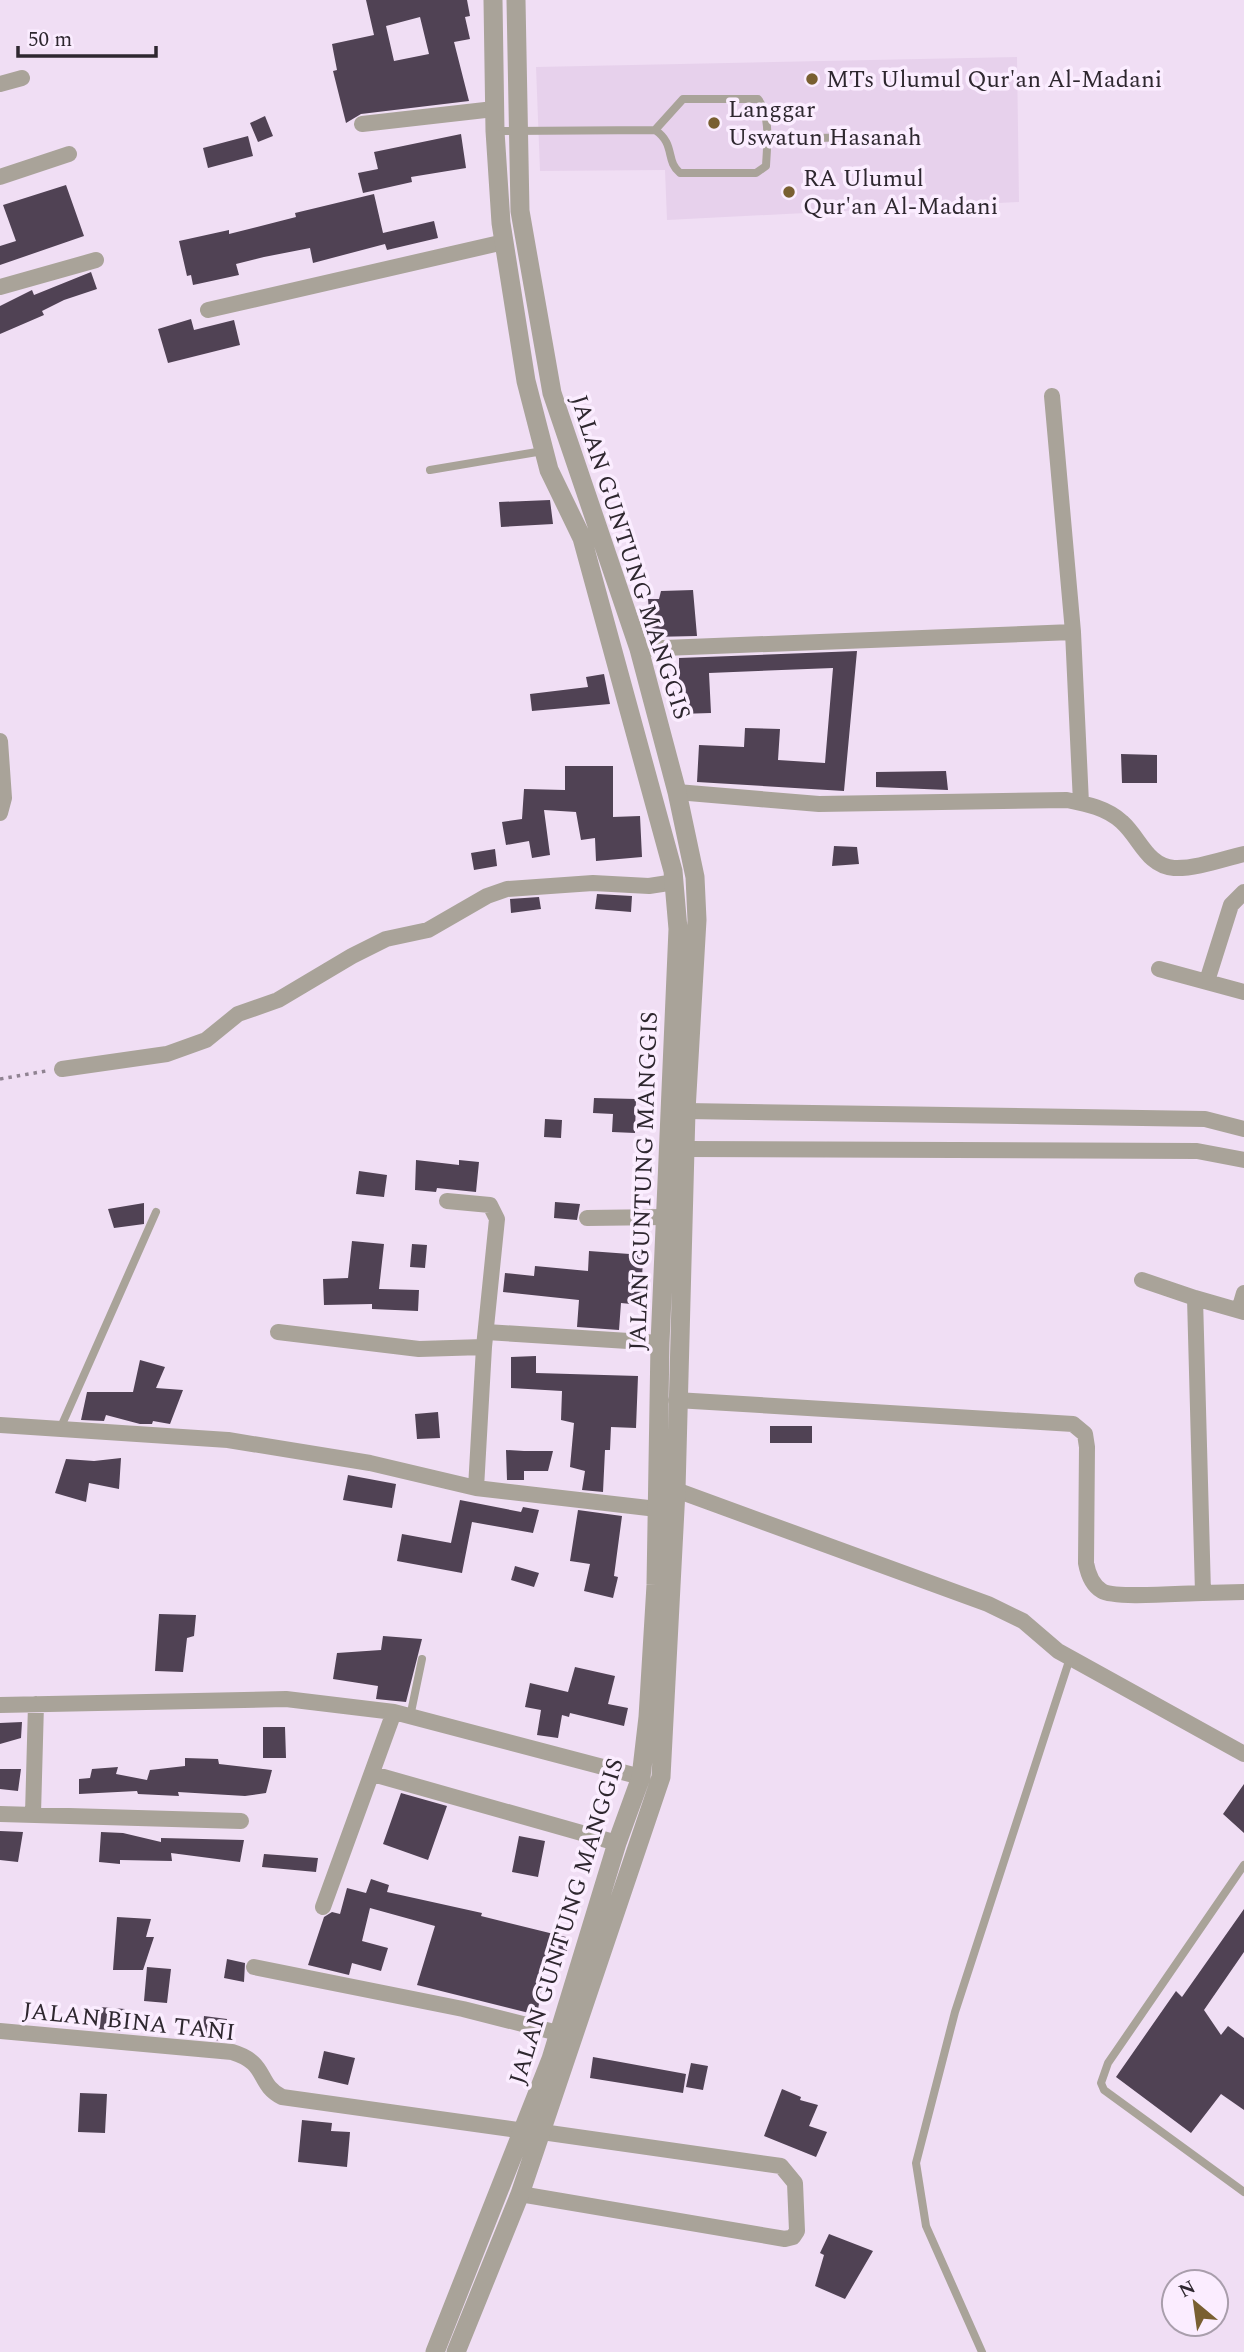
<svg xmlns="http://www.w3.org/2000/svg" width="1244" height="2352" viewBox="0 0 1244 2352" font-family="Spectral,serif">
<rect width="100%" height="100%" fill="#f0def4"/>
<!-- built -->
<path fill="#e7d1ec" d="M1017 57 1019 202 667 220 665 170 540 171 536 67Z"/>
<!-- building -->
<path fill="#504254" fill-rule="evenodd" d="M366 0H467L470 16 465 17 470 39 454 42 469 101 361 114 346 123 333 71 337 70 332 44 374 35ZM420 17 429 54 394 61 386 26Z
M265 116 273 136 258 142 250 123Z
M461 134 466 168 411 177 412 182 363 193 358 173 378 169 374 152Z
M248 136 253 156 208 168 203 148Z
M66 185 84 236 0 265V246L16 241 3 205Z
M374 194 383 233 434 221 438 238 387 250 385 244 313 263 310 248 264 257 236 264 239 275 193 285 191 275 187 276 179 241 229 230V234L257 227 296 217 295 213Z
M91 272 97 289 64 300 42 311 44 315 0 334V306L32 290 34 295Z
M191 319 194 330 234 320 240 345 168 363 158 329Z
M550 500 553 524 501 527 499 502Z
M693 590 697 636 651 637 648 599H659L661 591Z
M857 651 844 791 697 782 699 745 744 747 745 728 780 729 778 760 825 763 833 668 709 673 711 713 679 714V658Z
M604 674 610 704 532 711 530 694 588 687 586 677Z
M1121 754 1157 755V783H1122Z
M565 766H613V817L640 816 642 857 596 861 595 838 581 840 576 812 544 810 550 855 532 858 529 841 506 845 502 822 522 819 524 789 565 790Z
M946 771 948 790 876 787V772Z
M834 846 857 847 859 864 832 866Z
M495 849 497 866 474 870 471 853Z
M597 894 632 896 631 912 595 909Z
M539 897 541 909 511 913 510 899Z
M594 1098 636 1099 635 1133 612 1132 613 1114 593 1113Z
M545 1119 562 1120 561 1138 544 1137Z
M416 1160 459 1165V1160L479 1162 476 1192 437 1188 436 1192 415 1190Z
M359 1171 387 1175 384 1197 356 1194Z
M555 1202 580 1204 577 1220 554 1218Z
M144 1203V1224L114 1228 108 1209Z
M352 1241 384 1244 379 1289 419 1290 418 1311 372 1309V1304L324 1305 323 1279 348 1278Z
M412 1244 427 1245 425 1268 410 1267Z
M589 1251 643 1255 641 1305 621 1303 619 1330 577 1327 579 1300 503 1292 505 1273 534 1276 535 1266 588 1271Z
M536 1356V1373L638 1376 636 1428 611 1427 610 1450H605L603 1492 582 1490 585 1471 570 1467 574 1423 561 1420 562 1391 511 1388V1357Z
M140 1360 165 1367 156 1388 183 1390 170 1424 153 1421 152 1424H140L106 1415 104 1421 81 1420 87 1392H133Z
M438 1412 440 1438 417 1439 415 1414Z
M770 1426H812V1443H770Z
M506 1450 524 1451H553L548 1471H524V1480H507Z
M121 1458 119 1489 89 1483 86 1502 55 1493 66 1459 94 1461Z
M348 1475 396 1484 392 1508 343 1500Z
M460 1500 521 1512 523 1507 539 1510 533 1533 472 1522 462 1573 397 1561 402 1534 451 1543Z
M578 1510 622 1516 614 1576 618 1577 613 1598 584 1591 590 1564 570 1561Z
M515 1566 539 1573 534 1587 511 1580Z
M159 1614 196 1615 194 1636 187 1638 183 1672 155 1671Z
M383 1636 422 1639 406 1702 376 1699 378 1686 333 1679 337 1653 381 1650Z
M575 1667 615 1676 608 1704 628 1708 624 1726 570 1713 569 1717 562 1715 558 1738 537 1735 541 1710 525 1707 530 1683 568 1692Z
M22 1722 21 1738 0 1744V1723Z
M263 1727H285L286 1758H263Z
M185 1758 218 1759 219 1764 272 1770 266 1793 245 1796 178 1792 179 1796 138 1794 137 1791 79 1794V1779L90 1778 92 1769 118 1767 116 1774 147 1780 150 1770 185 1766Z
M0 1769H21L18 1791 0 1789Z
M1244 1784V1833L1223 1814Z
M401 1793 447 1806 428 1860 383 1844Z
M0 1831 23 1832 18 1862 0 1860Z
M101 1832 123 1833 161 1842V1838L244 1840 240 1862 171 1853 172 1861 120 1860V1864L99 1862Z
M519 1836 545 1841 538 1877 512 1872Z
M264 1854 318 1858 316 1872 262 1867Z
M371 1879 389 1885 387 1892 482 1913 481 1916 570 1938 565 1957 548 1953 537 2015 417 1985 435 1926 370 1908 362 1941 388 1948 381 1971 352 1963 349 1975 308 1965 324 1917 332 1912 340 1914 347 1888 366 1893Z
M1244 1909V1952L1204 2010 1221 2035 1228 2026 1244 2038V2110L1221 2094 1191 2133 1116 2077 1176 1991 1182 1997Z
M117 1917 151 1919 146 1937H154L143 1970H113Z
M227 1959 245 1963 244 1982 224 1978Z
M147 1967 171 1969 167 2003 144 2001Z
M100 2007 125 2009 122 2031 97 2029Z
M204 2016 227 2019 224 2041 202 2039Z
M324 2051 355 2058 348 2085 318 2078Z
M593 2057 686 2074 683 2093 590 2078Z
M691 2063 708 2066 703 2090 686 2087Z
M782 2089 801 2097 800 2100 818 2105 809 2126 827 2132 816 2157 764 2136Z
M80 2093 107 2094 105 2133 78 2132Z
M302 2120 332 2123 331 2131 350 2132 347 2167 298 2162Z
M829 2234 873 2251 845 2299 815 2286 824 2255 820 2253Z"/>
<g fill="none" stroke-linecap="round" stroke-linejoin="round">
<!-- path -->
<path stroke="#908392" stroke-width="3.5" stroke-dasharray="3.5 5" stroke-linecap="butt" d="M0 1079 46 1071"/>
<!-- service -->
<path stroke="#a9a399" stroke-width="8" d="M497 131 655 130C676 144 665 161 680 173H756L766 166C767 146 771 115 758 99H683L655 130
M767 139 912 136
M430 470 543 451
M60 1429 156 1212
M410 1717 422 1659
M1244 1865 1108 2063 1101 2083 1104 2090 1244 2192
M982 2352 926 2226 916 2163 955 2012 1070 1658"/>
<!-- minor -->
<path stroke="#a9a399" stroke-width="16" d="M0 84 22 78
M362 124 494 109
M0 177 69 154
M0 287 96 260
M208 310 504 242
M1052 396 1073 632 1081 803
M639 649 1073 632
M0 741 4 798 0 813
M677 792 819 804 1067 800C1087 804 1107 808 1122 822 1140 838 1147 866 1174 868 1196 869 1223 859 1244 854
M1159 969 1244 992
M1207 981 1231 905 1244 892
M62 1069 167 1054 206 1040 238 1014 278 1000 352 956 386 939 428 930 487 896 507 889 593 883 649 886 675 882
M686 1111 1205 1119 1244 1129
M686 1149 1197 1151 1244 1160
M447 1201 490 1205 497 1219 484 1347 476 1488
M587 1218 665 1217
M1142 1280 1195 1298
M1239 1310 1244 1293
M1244 1312 1195 1298 1203 1593 1244 1592
M278 1332 419 1349 484 1347
M486 1332 660 1343
M676 1400 1073 1424 1085 1434 1087 1447 1086 1563C1088 1574 1092 1585 1102 1591 1115 1599 1184 1593 1203 1593
M0 1425 228 1440 370 1463 476 1488 657 1509
M676 1490 988 1604 1023 1621 1058 1651 1244 1754
M0 1705 286 1699 394 1712 641 1777
M373 1774 617 1843
M0 1814 241 1821
M33 1814 36 1704
M323 1907 394 1712
M254 1967 463 2009 558 2033
M0 2031 232 2052C269 2063 256 2084 282 2097L525 2131
M520 2194 785 2239 793 2237 797 2231 795 2183 781 2166 542 2132"/>
<!-- tertiary -->
<path stroke="#a9a399" stroke-width="19" d="M435 2352 551 2059 617 1843 641 1777 648 1717 656 1585 660 1343 678 929 673 871 582 538 549 470 526 381 501 223 495 131 493 0
M456 2352 520 2194 661 1777 676 1490 686 1111 697 920 695 877 677 792 639 649 552 393 520 211 516 0"/>
</g>
<!-- markers -->
<g fill="#795f31" stroke="#fbedff" stroke-width="2.5">
<circle cx="812" cy="79" r="7"/>
<circle cx="714" cy="123" r="7"/>
<circle cx="789" cy="192" r="7"/>
</g>
<g text-anchor="middle" stroke-width="7" stroke-linejoin="round" paint-order="stroke">
<!-- poi labels -->
<g font-size="24" fill="#2e272f" stroke="#fbedff" text-anchor="start">
<text x="826" y="87">MTs Ulumul Qur'an Al-Madani</text>
<text x="728" y="117">Langgar<tspan x="728" dy="28">Uswatun Hasanah</tspan></text>
<text x="803" y="186">RA Ulumul<tspan x="803" dy="28">Qur'an Al-Madani</tspan></text>
</g>
<!-- street labels -->
<g font-size="24" fill="#2e272f" stroke="#fbedff">
<text transform="translate(631 557) rotate(72)" y="8">JALAN GUNTUNG MANGGIS</text>
<text transform="translate(643 1181) rotate(-88)" y="8">JALAN GUNTUNG MANGGIS</text>
<text transform="translate(566 1921) rotate(-73)" y="8">JALAN GUNTUNG MANGGIS</text>
<text transform="translate(129 2021) rotate(6)" y="8">JALAN BINA TANI</text>
</g>
</g>
<!-- north arrow -->
<g transform="translate(1195 2303) rotate(331)"><circle r="33" fill="#fbedff" stroke="#a99eac" stroke-width="2"/>
<path d="M0-5L12 26L0 18L-12 26Z" fill="#795f31"/>
<text y="-10" font-size="19" font-weight="bold" text-anchor="middle" fill="#2e272f">N</text>
</g>
<!-- scale -->
<path d="M18 46v10h138v-10" fill="none" stroke="#2e272f" stroke-width="3.5"/>
<text x="28" y="46" font-size="21" fill="#2e272f" stroke="#fbedff" stroke-width="5" paint-order="stroke">50 m</text>
</svg>
